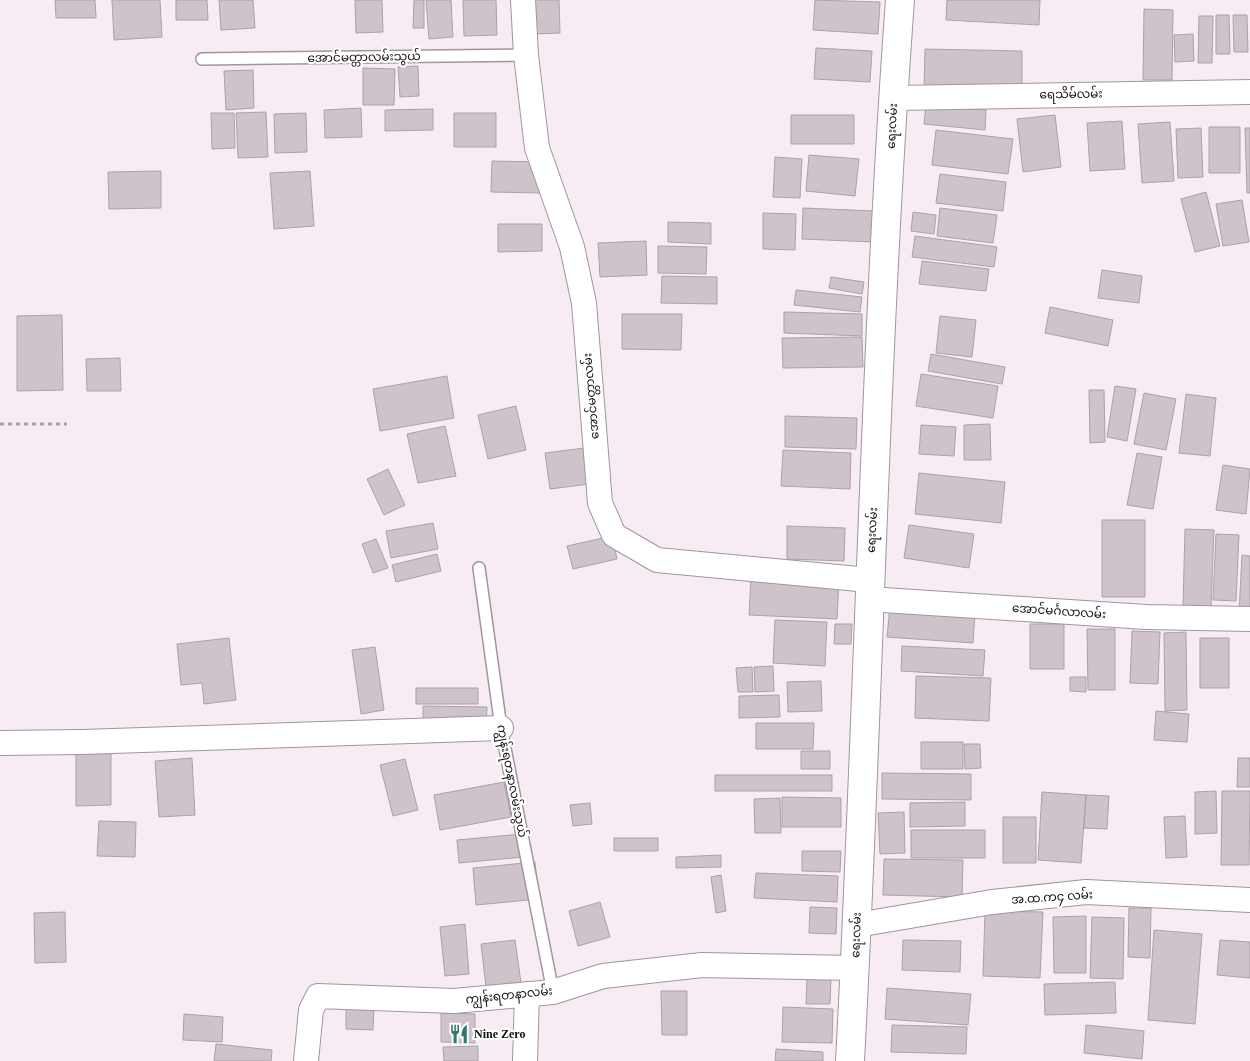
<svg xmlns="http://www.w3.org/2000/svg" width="1250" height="1061" viewBox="0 0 1250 1061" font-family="'Times New Roman','Noto Sans Myanmar',serif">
<rect width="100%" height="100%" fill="#f7ecf4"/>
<!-- building -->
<path fill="#cec3cb" stroke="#aba1a9" d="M55 0H95L96 18H56Z
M112 0H160L162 37 114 40Z
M176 0H207L208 20H176Z
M219 0H253L255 28 221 30Z
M355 0H382L383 32 356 33Z
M414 0H424V28H413Z
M426 0H451L453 37 429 39Z
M463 0H496L497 35 464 36Z
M533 0H559L560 33 534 34Z
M815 0 880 2 878 34 813 30Z
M947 0H1040L1039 25 946 20Z
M1144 9 1173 10 1172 80H1143Z
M1216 15H1229L1230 54H1216Z
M1233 15H1247L1248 52H1234Z
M1199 16H1213L1212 63H1198Z
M1193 34 1194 61 1175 62 1174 35Z
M816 48 872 51 870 82 814 79Z
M925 49 1022 51V90L924 88Z
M418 66 419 96 400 97 398 67Z
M363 68 395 69 394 105H363Z
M253 70 254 108 226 110 224 71Z
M926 105 986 110 985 130 924 124Z
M361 108 362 137 325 138 324 110Z
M433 109V130L385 131V110Z
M266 112 268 157 238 158 236 113Z
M211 113H234L235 148 212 149Z
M306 113 307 152 275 153 274 114Z
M454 113H496V147H454Z
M791 115H854V144H791Z
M1055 115 1061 167 1023 172 1017 119Z
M1122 121 1125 169 1090 171 1087 123Z
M1170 122 1174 181 1142 183 1138 124Z
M1209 127H1240V173H1209Z
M1201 128 1203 177 1178 178 1176 129Z
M1245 128H1250V193H1247Z
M936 130 1013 139 1008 174 932 165Z
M809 155 859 159 855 196 806 191Z
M775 157 802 159 800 198 773 197Z
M492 161 542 162 541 193 491 192Z
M161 171V208L109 209 108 172Z
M310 171 314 226 274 229 270 173Z
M940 174 1006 182 1003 211 936 203Z
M1206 192 1220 246 1195 252 1181 199Z
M1242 200 1249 242 1223 246 1216 204Z
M803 208 874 211 873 242 802 239Z
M940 208 997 215 993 243 937 236Z
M913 212 936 215 934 234 911 231Z
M763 213 796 214 795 250 763 249Z
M668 222 711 223V244L668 242Z
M498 224H542V251L498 252Z
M915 236 997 247 994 267 912 257Z
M646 241 647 275 600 277 598 243Z
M658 246 707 247 706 274 658 273Z
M922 261 989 269 986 291 919 284Z
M1102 270 1142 276 1139 303 1098 298Z
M662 276 717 277V304L661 303Z
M831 277 864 282 862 294 829 288Z
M796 290 862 297 860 312 794 305Z
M1050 307 1113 320 1108 346 1045 333Z
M784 312 862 314V336L784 333Z
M622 314H682L681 350 622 349Z
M62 315 63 390 17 391V316Z
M940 316 976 320 972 357 936 353Z
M862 337 863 367 783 368 782 338Z
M931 354 1005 367 1002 384 928 371Z
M120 358 121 391H87L86 359Z
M921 374 998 386 993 418 916 406Z
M447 376 454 418 380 431 373 389Z
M1115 386 1136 389 1127 441 1107 437Z
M1089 390H1104L1105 442 1090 443Z
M1144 393 1176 399 1166 450 1134 444Z
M1186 394 1216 398 1210 456 1179 453Z
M516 406 526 450 488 459 478 415Z
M785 416 857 418 856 449 785 447Z
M990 424 991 460H964V425Z
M921 425 956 427 954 456 919 454Z
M445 426 456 476 418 483 407 434Z
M600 446 605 482 550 489 545 453Z
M783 450 851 453 850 489 781 486Z
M1137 453 1162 457 1153 509 1127 505Z
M1223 465 1250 469 1246 514 1216 510Z
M388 469 405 505 384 515 367 479Z
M919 473 1005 482 1001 523 915 514Z
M1102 520H1145V597H1102Z
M433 523 438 549 391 558 386 531Z
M909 525 974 534 969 568 904 558Z
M787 526 845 528 844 561 787 559Z
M1185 529 1214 530 1211 607 1183 606Z
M1216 534 1239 535 1236 601 1213 600Z
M612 536 617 559 573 569 567 546Z
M376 539 388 568 373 573 362 544Z
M437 554 441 571 396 582 392 565Z
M1242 555 1250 556V613H1239Z
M751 576 839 580 837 619 749 615Z
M890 606 975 611 973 643 887 637Z
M775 620 827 622 825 666 773 663Z
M835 624H852L851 644H834Z
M1030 624H1064V669H1030Z
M1087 629H1115V690H1088Z
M1132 631 1160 632 1158 684 1130 683Z
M1186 632 1187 710 1165 711 1164 633Z
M229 638 236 700 204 704 202 683 181 685 177 644Z
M1200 638H1229V688H1200Z
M902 646 985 650 983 676 901 671Z
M375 647 384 710 361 714 352 650Z
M773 666 774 691 755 692 754 667Z
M752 667 753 692H738L736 668Z
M916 676 991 678 989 721 915 718Z
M1070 677H1086V692L1070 691Z
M821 681 822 711 788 712 787 682Z
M416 688H478V704H416Z
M779 695 780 717 739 718V696Z
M423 706 487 707 486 731 423 730Z
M1156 711 1189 714 1187 742 1154 740Z
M756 723H814L813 749H756Z
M921 742H963V769H921Z
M964 744H980L981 768 965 769Z
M111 745V805L76 806V746Z
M801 751H830V769H801Z
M192 758 195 815 159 817 155 761Z
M1238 758H1250V787H1237Z
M405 759 418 810 393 816 380 765Z
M882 773 971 774V800L882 799Z
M715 775H832V791H715Z
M504 782 511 817 440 830 434 795Z
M1216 791 1217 833 1195 834V792Z
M1222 791H1250L1249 865H1221Z
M1042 792 1086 795 1081 863 1038 860Z
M1086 795 1109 796 1107 829 1084 828Z
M782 797 841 798V827H782Z
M780 798 781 833H755L754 799Z
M965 802V826L910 827V803Z
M590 803 592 824 573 826 570 805Z
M904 812 905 853 880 854 878 813Z
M1185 816 1187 857 1166 858 1164 817Z
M1003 817H1036V863H1003Z
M99 821 136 822 135 857 97 856Z
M911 830H985V858H911Z
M522 834 524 857 459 863 457 840Z
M614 838H658V851H614Z
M802 851H841L840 872 802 871Z
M721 855V867L676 868V857Z
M884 859 963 860 962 897 883 895Z
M535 862 539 899 476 905 473 868Z
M756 873 838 876 837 902 754 898Z
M721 875 726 911 716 913 711 877Z
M600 902 610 937 578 946 569 911Z
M810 907 837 908 836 934 809 933Z
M1129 908H1151L1150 958 1128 957Z
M985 911 1043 912 1040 978 983 976Z
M65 912 66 962 35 963 34 913Z
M1086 916V973H1054L1053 917Z
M1092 917 1124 918 1123 979 1090 978Z
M465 924 469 974 445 976 440 927Z
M1154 930 1202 934 1195 1024 1148 1020Z
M515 940 521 983 486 987 481 944Z
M903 940 961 941 960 972 902 970Z
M1220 940 1250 942V978L1217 975Z
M807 978 831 979 830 1004H806Z
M1115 982 1116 1013 1045 1015 1044 984Z
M887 988 971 994 968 1025 885 1019Z
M661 991H687V1035H662Z
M346 1005 374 1006 373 1030 346 1029Z
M783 1007 833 1009 832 1043 782 1042Z
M441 1013 475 1014V1043L441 1042Z
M184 1014 223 1017 222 1042 183 1040Z
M892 1025 967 1027 966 1054 891 1052Z
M1086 1025 1144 1031 1142 1059 1084 1053Z
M216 1044 272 1050 271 1061H214Z
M478 1046V1061H444L443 1047Z
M776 1049 823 1052V1061H775Z"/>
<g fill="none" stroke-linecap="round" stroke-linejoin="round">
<defs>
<path id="lane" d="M202 59 526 55
M479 568 501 728 553 992"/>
<path id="street" d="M523 0 526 55 537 148 572 247 584 303 600 503 614 535 657 560 869 580
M893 98 1250 92
M868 599 1146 617 1250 619
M0 743 82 742 501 728
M857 925 992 902 1086 892 1250 900
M306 1061 311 1010 318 996 454 1001 553 992 603 976 702 965 855 968
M525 1061 527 994"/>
<path id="secondary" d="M850 1061C869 707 874 353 900 0"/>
</defs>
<!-- lane casing -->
<use href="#lane" stroke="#a0969d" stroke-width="14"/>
<!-- street casing -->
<use href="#street" stroke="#a0969d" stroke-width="26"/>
<!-- secondary casing -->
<use href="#secondary" stroke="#a0969d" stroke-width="30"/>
<!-- path -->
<path stroke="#aba3a9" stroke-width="3" stroke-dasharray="4 4" stroke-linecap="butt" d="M0 424H67"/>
<!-- lane -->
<use href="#lane" stroke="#fff" stroke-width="11"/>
<!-- street -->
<use href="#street" stroke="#fff" stroke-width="24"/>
<!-- secondary -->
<use href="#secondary" stroke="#fff" stroke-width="28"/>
</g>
<!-- icons -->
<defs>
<symbol id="restaurant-bare" viewBox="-9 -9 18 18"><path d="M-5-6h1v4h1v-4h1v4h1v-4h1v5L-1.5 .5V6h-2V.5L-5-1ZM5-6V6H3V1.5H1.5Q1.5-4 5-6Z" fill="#31786f" stroke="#fff" stroke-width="2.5" paint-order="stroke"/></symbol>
</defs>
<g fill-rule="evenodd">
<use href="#restaurant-bare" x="445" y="1020" width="28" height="28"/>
</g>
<g text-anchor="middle" stroke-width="4.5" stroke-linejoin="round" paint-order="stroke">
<!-- street labels -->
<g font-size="12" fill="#120e11" stroke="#fff">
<text transform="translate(364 57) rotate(-1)" y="4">အောင်မတ္တာလမ်းသွယ်</text>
<text transform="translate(1071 94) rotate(-1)" y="4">ရေသိမ်လမ်း</text>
<text transform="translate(892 126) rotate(-87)" y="4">ရေးလမ်း</text>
<text transform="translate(591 396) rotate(-95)" y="4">အောင်မတ္တာလမ်း</text>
<text transform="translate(872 530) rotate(-87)" y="4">ရေးလမ်း</text>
<text transform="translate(1059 611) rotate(4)" y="4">အောင်မင်္ဂလာလမ်း</text>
<text transform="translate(512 781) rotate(79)" y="4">ကျွန်းရတနာလမ်းသွယ်</text>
<text transform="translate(1052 897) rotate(-4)" y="4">အ.ထ.က၄ လမ်း</text>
<text transform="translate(856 935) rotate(-88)" y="4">ရေးလမ်း</text>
<text transform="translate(509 995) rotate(-6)" y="4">ကျွန်းရတနာလမ်း</text>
</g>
<!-- poi labels -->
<g font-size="12" font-weight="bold" fill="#120e11" stroke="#fff" text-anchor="start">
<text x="474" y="1038">Nine Zero</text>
</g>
</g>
</svg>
